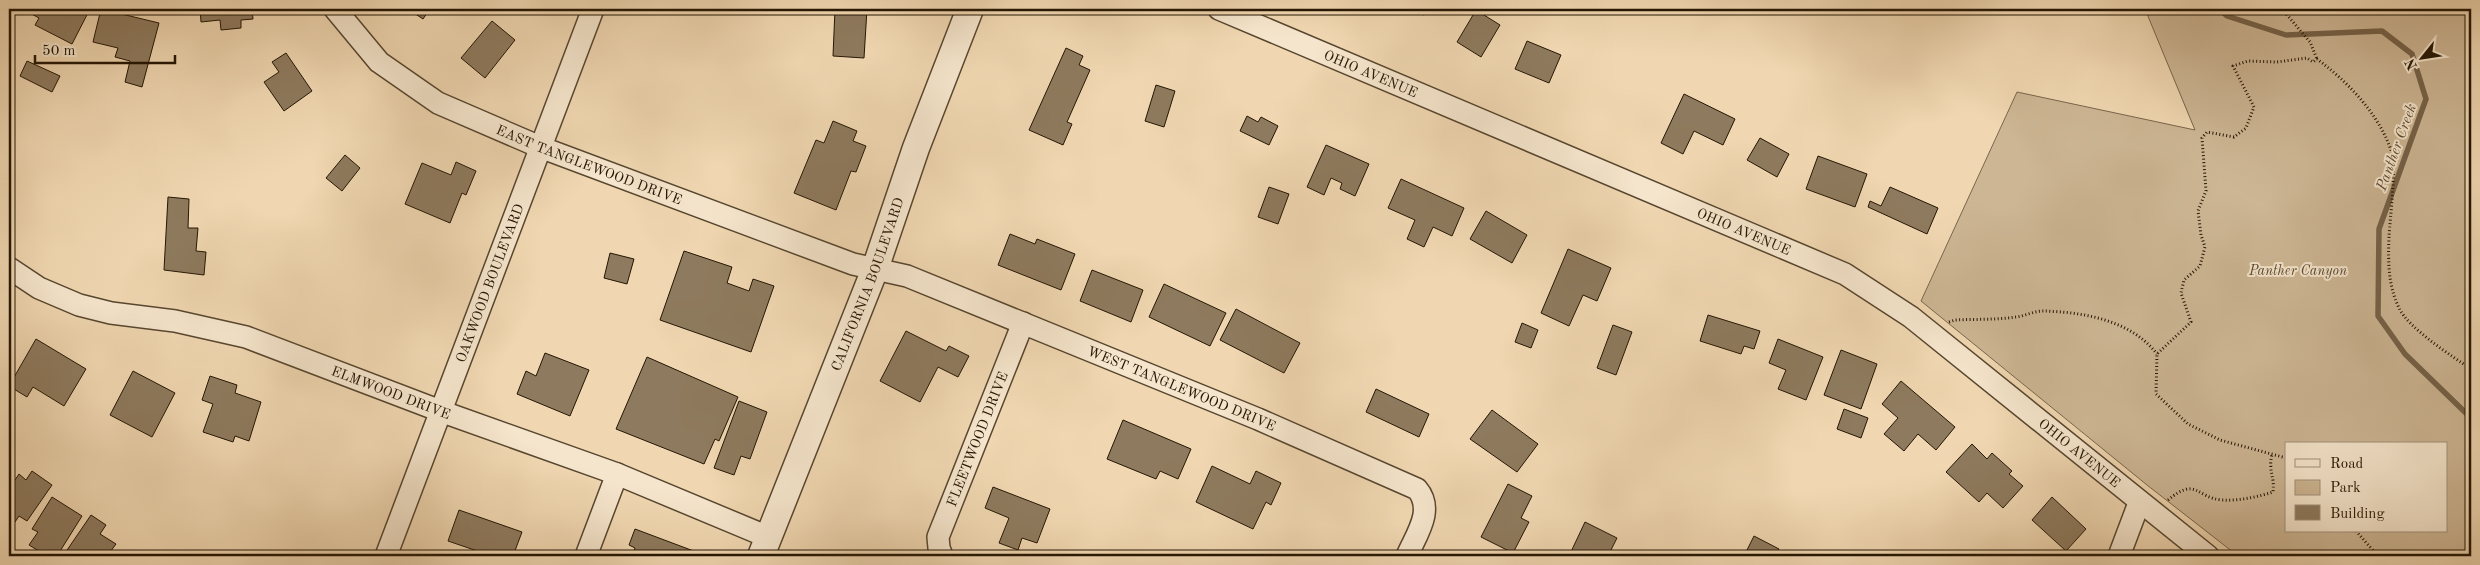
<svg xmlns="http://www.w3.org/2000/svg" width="2480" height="565" viewBox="0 0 2480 565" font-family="'Old Standard TT',serif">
<rect width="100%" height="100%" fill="#f0d7b1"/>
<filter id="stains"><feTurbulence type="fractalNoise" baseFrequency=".004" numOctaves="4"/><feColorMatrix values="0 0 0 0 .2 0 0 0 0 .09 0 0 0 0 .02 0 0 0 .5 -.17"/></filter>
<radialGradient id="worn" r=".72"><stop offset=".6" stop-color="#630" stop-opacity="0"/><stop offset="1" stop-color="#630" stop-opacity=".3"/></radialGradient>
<!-- green -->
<path fill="#cdb694" stroke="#78664c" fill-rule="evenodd" d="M2145 9H2471V556H2238L2147 485 1921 301 2017 92 2195 130ZM2286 444H2446V531H2286Z"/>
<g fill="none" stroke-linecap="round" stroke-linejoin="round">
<!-- stream -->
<path stroke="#756248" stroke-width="5.5" d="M2219 9 2227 16 2286 35 2382 31 2412 54 2426 99 2379 229 2378 316 2405 354 2471 418"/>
</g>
<!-- building -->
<path fill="#8e7a5e" stroke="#241604" d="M9 9H16L9 26Z
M27 9H90L72 44 35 25 39 18 26 11Z
M101 9 159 23 142 87 125 82 130 61 115 57 118 48 93 42Z
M200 9H252L253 19 241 20V28L221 30 220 20 201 22Z
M408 9H430L423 19Z
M835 9H867L864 58 833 56Z
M1412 9H1427L1424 15Z
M1476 10 1500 25 1481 57 1457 42Z
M492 21 515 40 485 78 461 58Z
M1527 41 1561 55 1549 83 1515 69Z
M1066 48 1083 56 1079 65 1090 70 1067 122 1072 124 1063 145 1029 130Z
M286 53 312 91 284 111 264 82 279 72 272 62Z
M27 61 60 76 52 92 20 76Z
M1156 85 1175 91 1164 127 1145 121Z
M1684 94 1735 119 1723 145 1694 131 1683 154 1661 143Z
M1247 116 1258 122 1261 117 1278 126 1269 145 1240 131Z
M833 121 857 131 853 141 866 146 856 172 851 171 836 210 794 193 816 140 824 143Z
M1760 138 1789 154 1777 177 1747 160Z
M1326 145 1369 164 1355 196 1340 189 1342 183 1331 178 1324 195 1307 187Z
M345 155 360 168 342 191 326 178Z
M1818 156 1867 174 1855 207 1806 189Z
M456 162 476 171 466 195 462 193 450 223 405 204 422 163 451 175Z
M1401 179 1464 208 1452 236 1433 227 1424 247 1407 239 1415 220 1388 208Z
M1269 187 1289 194 1278 224 1258 217Z
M1890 187 1938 208 1927 234 1868 207 1870 201 1881 206Z
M168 197 189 199 188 228H198L196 251 206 252 204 275 164 270Z
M1486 211 1527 235 1512 263 1470 239Z
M1010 234 1035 244 1037 239 1075 254 1061 290 998 265Z
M1568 249 1611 268 1597 301 1583 295 1569 326 1541 313Z
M684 251 732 267 727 283 749 291 753 279 774 286 751 352 660 320Z
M610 253 634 259 627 284 604 278Z
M1092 270 1143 290 1131 322 1080 301Z
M1164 284 1226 313 1210 346 1149 317Z
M1236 309 1300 343 1284 373 1220 340Z
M1708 315 1760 331 1754 349 1744 346 1741 354 1700 341Z
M1522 323 1538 330 1531 348 1515 342Z
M1613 325 1632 332 1616 375 1597 368Z
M906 331 946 351 949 346 969 356 958 377 938 367 920 402 880 381Z
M36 339 86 369 64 406 33 387 27 397 9 386Z
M1778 339 1823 357 1806 400 1778 389 1786 370 1769 363Z
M1841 350 1877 364 1861 409 1824 395Z
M545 353 589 370 570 416 517 394 526 371 536 376Z
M647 357 738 397 719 441 715 439 704 464 616 429Z
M133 371 175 393 152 437 110 415Z
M210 376 237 385 235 393 261 402 249 441 235 436 233 442 203 432 213 404 202 400Z
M1901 381 1955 427 1936 450 1918 434 1904 451 1884 434 1898 418 1882 404Z
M1376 389 1429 414 1419 437 1366 412Z
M739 401 767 412 750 459 741 456 734 475 714 468Z
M1844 409 1868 418 1861 438 1837 429Z
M1492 410 1538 444 1517 472 1470 439Z
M1123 420 1191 449 1178 479 1160 471 1156 479 1107 459Z
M1972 444 1987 459 1992 453 2012 471 2009 474 2023 486 2003 508 1987 493 1979 502 1946 472Z
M1212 466 1250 484 1256 471 1281 483 1271 505 1266 502 1253 529 1196 502Z
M32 471 52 485 27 521 19 516 9 531V489L19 474 26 480Z
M1508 484 1532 496 1521 518 1529 522 1513 553 1481 537Z
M993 487 1050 509 1037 543 1022 538 1018 550 999 543 1009 518 985 508Z
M52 497 82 516 57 556H47L29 545 38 532 32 529Z
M2052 497 2086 529 2066 551 2032 520Z
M459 510 522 532 513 556H492L448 541Z
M91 515 106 525 100 534 116 544 107 556H63Z
M1585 522 1617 538 1608 556H1569Z
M635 529 707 556H632L635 548 629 545Z
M1754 536 1779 549 1775 556H1744Z"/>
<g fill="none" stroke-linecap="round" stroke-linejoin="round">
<defs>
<g id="minor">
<path id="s1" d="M335 9 379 62 438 103 540 147 853 264 907 276 1258 419 1417 489C1435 510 1416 535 1407 556"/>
<path id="s2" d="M1219 9 1845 274 1911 317 2208 556"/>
<path id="s3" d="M9 268 39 288 79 305 111 313 175 321 246 337 443 412 617 474 768 537"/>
<path id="s4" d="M386 556 593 9"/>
<path d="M586 556 617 474"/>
<path id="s5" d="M942 556 939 548 938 537 1023 323"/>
<path d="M2119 556 2139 503"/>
</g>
<g id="tertiary">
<path id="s6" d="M761 556 875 269 916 148 970 9"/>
</g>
</defs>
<!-- minor casing -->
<use href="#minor" stroke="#57462f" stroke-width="24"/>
<!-- tertiary casing -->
<use href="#tertiary" stroke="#57462f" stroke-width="29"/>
<!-- path -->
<path stroke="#241604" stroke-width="3" stroke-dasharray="1 2.5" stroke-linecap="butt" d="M2282 9 2310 42 2317 59
M1949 322 1955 320C1975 319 1996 320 2016 317 2025 316 2034 311 2043 311 2083 312 2131 320 2157 354
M2286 458 2220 440 2188 424 2156 394 2157 354 2191 322 2181 293 2184 280 2200 266 2205 247 2201 235 2198 211 2206 191 2202 138 2207 132 2234 137 2246 128 2254 107 2233 66 2248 61 2277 62 2307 58 2313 62 2317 59C2348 82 2378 113 2391 150 2397 167 2390 217 2389 237 2388 262 2388 285 2399 308 2408 328 2453 357 2471 369
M2168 500C2197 476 2196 498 2222 500 2239 501 2257 497 2273 492 2275 476 2268 473 2272 454
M2356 531 2378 556"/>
<!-- minor -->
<use href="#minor" stroke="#f5e5cc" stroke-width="21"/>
<!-- tertiary -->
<use href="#tertiary" stroke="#f5e5cc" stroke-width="26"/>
</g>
<g text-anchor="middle" stroke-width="4" stroke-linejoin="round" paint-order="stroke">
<!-- street labels -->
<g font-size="14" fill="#241604" stroke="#f5e5cc">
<text dy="5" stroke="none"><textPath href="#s2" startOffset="165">OHIO AVENUE</textPath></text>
<text dy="5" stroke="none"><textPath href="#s1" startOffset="304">EAST TANGLEWOOD DRIVE</textPath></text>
<text dy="5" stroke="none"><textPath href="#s2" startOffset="570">OHIO AVENUE</textPath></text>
<text dy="5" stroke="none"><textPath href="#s4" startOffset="292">OAKWOOD BOULEVARD</textPath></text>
<text dy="5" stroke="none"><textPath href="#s6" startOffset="292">CALIFORNIA BOULEVARD</textPath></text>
<text dy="5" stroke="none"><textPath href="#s1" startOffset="938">WEST TANGLEWOOD DRIVE</textPath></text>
<text dy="5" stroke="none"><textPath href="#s3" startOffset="405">ELMWOOD DRIVE</textPath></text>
<text dy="5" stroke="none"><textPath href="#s5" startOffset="125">FLEETWOOD DRIVE</textPath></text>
<text dy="5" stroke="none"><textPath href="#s2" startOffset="975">OHIO AVENUE</textPath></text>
</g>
<!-- park labels -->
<g font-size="14" font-style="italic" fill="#57462f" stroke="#f5e5cc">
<text x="2298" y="275">Panther Canyon</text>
</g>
<!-- water labels -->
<g font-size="15" font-style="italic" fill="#5a4932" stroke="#f5e5cc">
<text transform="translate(2396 147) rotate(-70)" y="5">Panther Creek</text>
</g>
</g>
<!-- margin -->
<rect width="2480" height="565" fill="none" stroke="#f0d7b1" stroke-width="30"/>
<rect x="10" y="10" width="2460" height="545" fill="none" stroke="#241604" stroke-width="2.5"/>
<rect x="15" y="15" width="2450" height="535" fill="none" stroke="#241604"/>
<!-- legend -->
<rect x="2285" y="442" width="162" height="90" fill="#f5e5cc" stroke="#a1927c"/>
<rect x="2295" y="459" width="25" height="8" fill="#f5e5cc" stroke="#a1927c"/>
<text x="2330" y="468" font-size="15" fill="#241604">Road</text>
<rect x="2295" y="480" width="25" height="15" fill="#cdb694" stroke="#a1927c"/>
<text x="2330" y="492" font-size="15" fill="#241604">Park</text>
<rect x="2295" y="505" width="25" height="15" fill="#8e7a5e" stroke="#a1927c"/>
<text x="2330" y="518" font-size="15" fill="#241604">Building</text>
<!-- north arrow -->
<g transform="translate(2422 58) rotate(240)" stroke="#f5e5cc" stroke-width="4" paint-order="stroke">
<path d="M0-4L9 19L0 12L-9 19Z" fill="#241604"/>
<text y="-8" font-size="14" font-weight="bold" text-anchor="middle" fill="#241604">N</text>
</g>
<!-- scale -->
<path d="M35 55v8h140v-8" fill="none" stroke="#241604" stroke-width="2.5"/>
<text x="42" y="55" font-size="15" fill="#241604" stroke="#f5e5cc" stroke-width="4" paint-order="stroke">50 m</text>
<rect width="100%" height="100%" filter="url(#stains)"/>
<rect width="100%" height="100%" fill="url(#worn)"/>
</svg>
